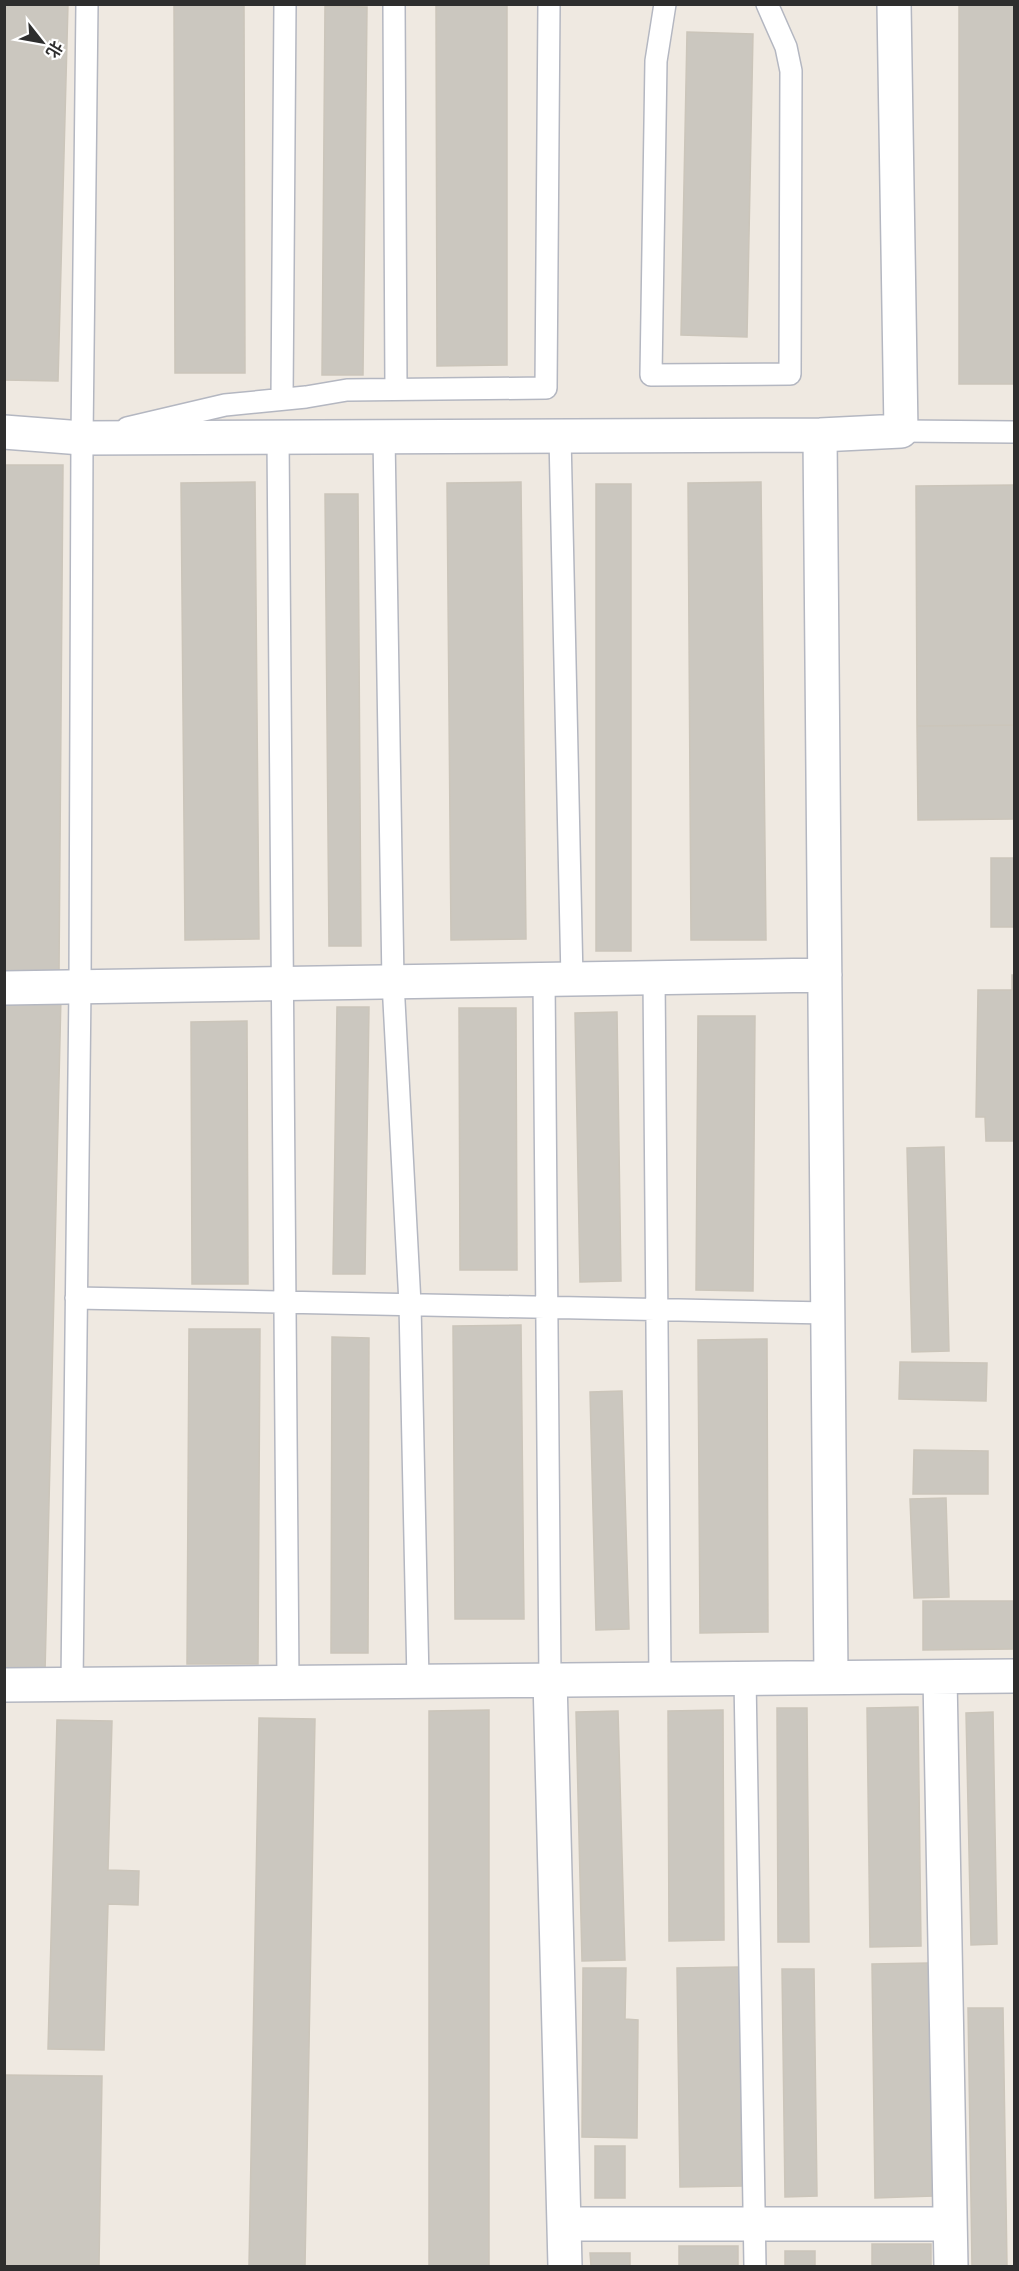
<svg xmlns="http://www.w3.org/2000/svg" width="1019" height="2271" viewBox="0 0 1019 2271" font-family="'Roboto Condensed','Noto Sans SC',sans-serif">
<rect width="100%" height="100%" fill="#efe9e1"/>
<!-- building -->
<path fill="#cbc7bf" stroke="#cbc5ba" stroke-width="1.5" d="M4 4H68L58 381 4 380Z
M174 4H244L245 373H175Z
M436 4H507V365L437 366Z
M959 4H1014V384H959Z
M325 6 367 7 363 375H322Z
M687 32 753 34 747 337 681 335Z
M4 465H63L59 975 4 974Z
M255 482 259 939 185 940 181 483Z
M521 482 526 939 451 940 447 483Z
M761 482 766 940H691L688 483Z
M596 484H631V951H596Z
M1014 485V725L917 726 916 486Z
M325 494H358L361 946H329Z
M1014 725V819L918 820 917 726Z
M991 858H1014V927H991Z
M1012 975H1014V1141H986L985 1117H976L978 990H1012Z
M4 995 61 996 45 1673H4Z
M337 1007H369L365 1274H333Z
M459 1008H516L517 1270H460Z
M617 1012 621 1281 580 1282 575 1013Z
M698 1016H755L753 1291 696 1290Z
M247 1021 248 1284H192L191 1022Z
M944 1147 949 1351 912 1352 907 1148Z
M521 1325 524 1619H455L453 1326Z
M189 1329H260L258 1664H187Z
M332 1337 369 1338 368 1653H331Z
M767 1339 768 1632 700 1633 698 1340Z
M900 1362 987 1363 986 1401 899 1399Z
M622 1391 629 1629 596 1630 590 1392Z
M914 1450 988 1451V1494H913Z
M946 1498 949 1597 914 1598 910 1499Z
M923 1601H1014V1649L923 1650Z
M918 1707 921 1946 870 1947 867 1708Z
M777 1708H807L809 1942H778Z
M489 1710V2266H429V1711Z
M723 1710 724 1940 669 1941 668 1711Z
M618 1711 625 1960 582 1961 576 1712Z
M993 1712 997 1944 971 1945 966 1713Z
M259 1718 315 1719 305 2266H249Z
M57 1720 112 1721 108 1870 139 1871 138 1905 108 1904 104 2050 48 2049Z
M929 1963 933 2196 875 2198 872 1964Z
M739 1967 742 2186 680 2187 677 1968Z
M583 1968H626L625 2019 638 2020 637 2138 582 2137Z
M782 1969H814L817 2196 785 2197Z
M968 2008H1003L1007 2266H972Z
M4 2075 102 2076 99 2266H4Z
M595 2146H625V2198H595Z
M872 2244H931V2266H872Z
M679 2246H738V2266H679Z
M785 2251H815V2266H785Z
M590 2253H630V2266H591Z"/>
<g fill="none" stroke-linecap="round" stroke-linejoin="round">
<defs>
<path id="service" d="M394 4 396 388
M665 4 656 61 651 375 790 374 791 71 786 47 767 4
M282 399 285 4
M127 428 225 405 306 397 347 390 546 388 549 4
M901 431 1014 432
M560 436 572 979
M278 437 288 1682
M384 437 393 982 410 1304 418 1681
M654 977 660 1678
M544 979 550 1679
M76 1298 828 1313
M745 1678 755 2266
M72 1684 80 987 82 438 87 4"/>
<path id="minor" d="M4 432 82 438 820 435 901 431 894 4
M820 435 831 1677
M4 988 825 975
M940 1677 951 2266
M550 1679 565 2266
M4 1685 1014 1676
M564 2224H950"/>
</defs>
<!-- service casing -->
<use href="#service" stroke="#b4b7c1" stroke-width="24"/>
<!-- minor casing -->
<use href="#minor" stroke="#b4b7c1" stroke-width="36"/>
<!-- service -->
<use href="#service" stroke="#fff" stroke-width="21"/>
<!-- minor -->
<use href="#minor" stroke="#fff" stroke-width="33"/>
</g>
<!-- border -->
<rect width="1019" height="2271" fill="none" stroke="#2e2e2e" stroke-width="12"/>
<!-- north arrow -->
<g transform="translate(42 42) rotate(121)" stroke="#ffffff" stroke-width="4.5" paint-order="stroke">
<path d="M0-4.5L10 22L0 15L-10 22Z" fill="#2e2e2e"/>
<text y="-9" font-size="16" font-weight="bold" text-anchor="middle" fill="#2e2e2e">北</text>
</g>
</svg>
